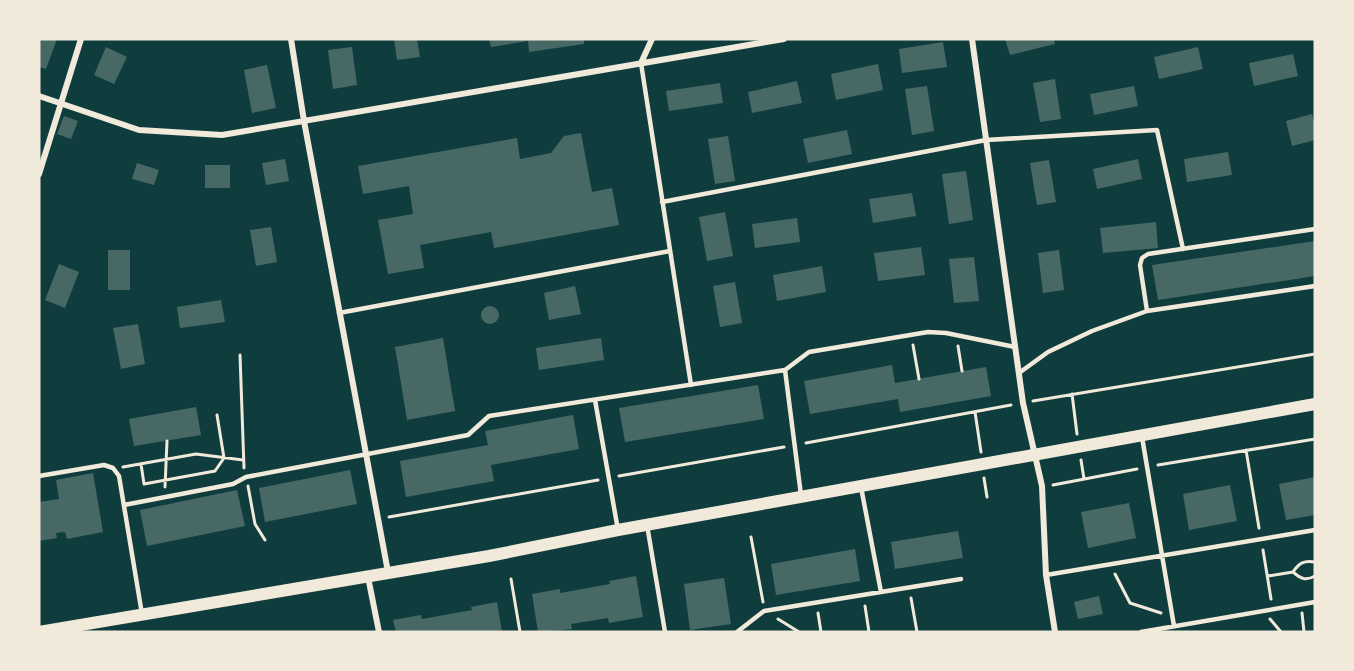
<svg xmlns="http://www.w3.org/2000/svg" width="1354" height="671" viewBox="0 0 1354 671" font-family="'Fira Sans Condensed',sans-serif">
<rect width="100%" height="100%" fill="#0f3d3e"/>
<!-- building -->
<path fill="#486865" d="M39 39H57L46 69 39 67Z
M394 39H417L420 57 397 60Z
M489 39H584V44L529 52 528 41 491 47Z
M1005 39H1054L1055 44 1010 55Z
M943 42 947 67 902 73 899 49Z
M106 47 127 57 114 84 94 75Z
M352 47 357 85 333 89 328 50Z
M1198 47 1203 69 1159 79 1154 57Z
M1293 54 1298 76 1254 86 1249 63Z
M878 64 883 90 836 100 831 74Z
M267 65 276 108 252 113 244 70Z
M1055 79 1061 119 1040 122 1033 83Z
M797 81 802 103 752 113 748 92Z
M720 83 723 103 669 111 666 91Z
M927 86 934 131 912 135 905 89Z
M1134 86 1138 106 1094 115 1090 94Z
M1312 114 1315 126V140L1292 146 1286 121Z
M64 116 78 121 71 139 57 134Z
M847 130 852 154 808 163 803 139Z
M581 133 592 192 612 188 619 225 494 248 491 232 420 245 424 268 388 274 378 220 413 214 409 186 363 194 358 166 517 138 520 159 551 153 564 136Z
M728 136 735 181 715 184 708 139Z
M1228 152 1232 175 1187 182 1184 159Z
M285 159 289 181 266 185 262 163Z
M1138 159 1142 179 1097 189 1093 169Z
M1049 160 1056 202 1037 205 1030 163Z
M137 163 159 170 154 185 132 179Z
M205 165H230V188H205Z
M966 171 973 220 949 224 942 174Z
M912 193 916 216 873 223 869 199Z
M725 212 733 256 707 261 699 217Z
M797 218 800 242 755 248 752 224Z
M1156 222 1158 248 1103 253 1100 228Z
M271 227 277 262 256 266 250 230Z
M1315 241V276L1158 300 1152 265Z
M921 247 925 275 878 281 874 253Z
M108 250H130V290H108Z
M1059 250 1064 290 1043 293 1038 253Z
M974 257 979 301 954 303 949 259Z
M59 264 79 272 65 308 45 300Z
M822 266 826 292 777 301 773 275Z
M735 282 742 323 720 327 713 286Z
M575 286 581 314 549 320 544 293Z
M221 300 225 322 180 328 177 307Z
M481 315a9 9 0 1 1 18 0a9 9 0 1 1-18 0Z
M138 324 145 364 121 369 113 328Z
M443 338 455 411 407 420 395 347Z
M601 338 604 360 539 370 536 348Z
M892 365 895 383 986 367 991 396 900 412 898 399 810 414 804 381Z
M758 385 764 419 625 442 619 408Z
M196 407 201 435 134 446 129 419Z
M573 415 579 449 491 465 494 481 406 497 400 461 488 445 485 431Z
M350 470 357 504 265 522 259 488Z
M93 473 103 532 67 539 65 532 56 533 57 538 39 541V502L59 499 56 480Z
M1315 477V515L1286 520 1279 484Z
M1230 485 1237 521 1189 530 1183 494Z
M237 490 245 526 147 546 140 510Z
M1129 503 1136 538 1088 548 1081 512Z
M958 531 963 558 895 569 891 542Z
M855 549 860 581 776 595 771 564Z
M636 576 643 617 609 623 608 618 571 624 572 629 538 632 532 594 560 589V593L610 584 609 581Z
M724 578 731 624 690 630 684 584Z
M1099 596 1103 614 1078 619 1074 602Z
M497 602 502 632H396L393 620 421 615 422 619 472 610 471 607Z"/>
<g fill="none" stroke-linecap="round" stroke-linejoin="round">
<!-- path -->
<path stroke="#f1e9da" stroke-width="3" d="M913 345 919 379
M958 346 962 371
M240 355 244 468
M1072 394 1077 434
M1033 401 1315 354
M975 412 981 452
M806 443 1011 405
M1246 450 1259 528
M1081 460 1084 479
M141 464 144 484 215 471 224 458 217 415
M1158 465 1315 439
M123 467 196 454 243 460
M619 476 784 447
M984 478 987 497
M1053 485 1137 469
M248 486 255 524 265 540
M165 487 167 441
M389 517 598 480
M751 537 763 602
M1263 550 1271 599
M1293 572C1301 579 1306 581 1315 576
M1115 574 1130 603 1161 613
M1268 576 1293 572C1299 563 1304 560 1315 562
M511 579 520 632
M911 598 917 632
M865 606 869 632
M818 613 821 632
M1302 613 1304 632
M778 619 799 632
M1270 619 1281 632"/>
<!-- service -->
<path stroke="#f1e9da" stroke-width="4.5" d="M641 63 691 385
M662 202 986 140 1157 130 1183 249
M1147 311 1140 265 1142 258 1148 254 1315 229
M339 313 670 251
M785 370 801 495
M1019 373 1048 352 1092 331 1147 311 1315 286
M595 400 618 530
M1142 437 1174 626
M39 476 104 465 113 468 119 476 142 614
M861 487 881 592
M124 505 233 484 246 477 468 435 489 416 785 370 809 352 928 332 946 333 1015 347
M647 525 665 632
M1046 575 1315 530
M737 632 764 611 961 579
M1141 632 1315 602"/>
<!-- minor -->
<path stroke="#f1e9da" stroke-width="6" d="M291 39 304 121 388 572
M972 39 1023 403 1042 486 1046 575 1055 632
M641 63 652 39
M39 96 139 130 222 135 784 39
M39 174 81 39
M368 577 379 632"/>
<!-- secondary -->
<path stroke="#f1e9da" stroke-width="12" d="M39 632 489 556 618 530 1315 404"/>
</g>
<!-- border -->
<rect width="1354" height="671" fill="none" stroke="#f1e9da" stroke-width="81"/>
</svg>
